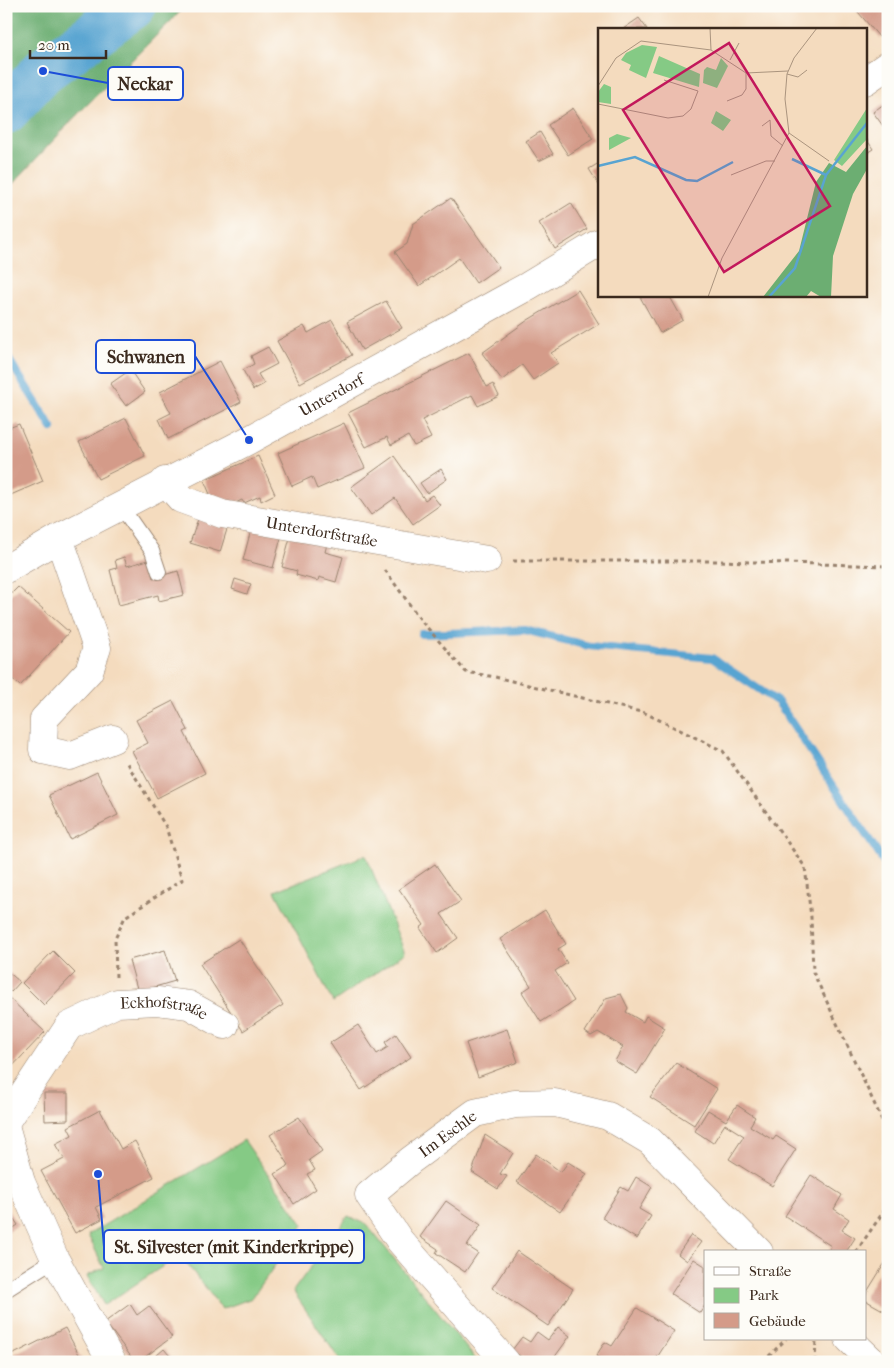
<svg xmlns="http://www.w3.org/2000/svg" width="894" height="1368" viewBox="0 0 894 1368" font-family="'IM FELL French Canon',serif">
<rect width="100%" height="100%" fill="#fdfcf7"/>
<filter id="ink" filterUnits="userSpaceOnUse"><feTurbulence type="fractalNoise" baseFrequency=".02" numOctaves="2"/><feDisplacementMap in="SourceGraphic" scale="10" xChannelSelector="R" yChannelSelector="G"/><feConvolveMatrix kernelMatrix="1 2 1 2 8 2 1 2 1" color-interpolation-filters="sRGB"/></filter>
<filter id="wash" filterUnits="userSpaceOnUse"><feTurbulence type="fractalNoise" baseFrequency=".0096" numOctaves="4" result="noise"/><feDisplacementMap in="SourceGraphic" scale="20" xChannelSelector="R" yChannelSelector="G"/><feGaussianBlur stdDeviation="1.12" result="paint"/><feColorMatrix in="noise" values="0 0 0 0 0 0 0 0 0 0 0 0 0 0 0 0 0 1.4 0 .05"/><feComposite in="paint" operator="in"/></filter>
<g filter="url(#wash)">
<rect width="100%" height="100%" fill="#f4dbbe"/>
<!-- green -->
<path fill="#85ca85" stroke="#607a52" d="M366 855 405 953 333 1002 275 891Z
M244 1140 303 1225 252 1298 222 1309 180 1255 104 1305 87 1276 104 1268 88 1235Z
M348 1216 366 1224 478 1362H341L293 1291Z"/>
<!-- forest -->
<path fill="#6cae72" stroke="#546c48" d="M6 6H186L79 113 6 191Z"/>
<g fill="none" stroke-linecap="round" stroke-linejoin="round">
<!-- stream -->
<path stroke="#59a4d1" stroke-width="8" d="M6 355 52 428
M422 634 525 630 589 646 712 658 778 702 888 868"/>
<!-- river -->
<path stroke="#59a4d1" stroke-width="46" d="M6 111 43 71 133 6"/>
</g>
<g id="blocks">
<!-- building -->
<path fill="#d49b89" d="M853 6H888V31L880 38Z
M639 18 647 29H623Z
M888 101V133L873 112Z
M573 108 593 139 568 155 548 125Z
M540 132 553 154 539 161 526 141Z
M865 137 873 149 865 154Z
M599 163V185L589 169Z
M451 198 499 267 476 283 459 258 419 286 395 252 407 244 413 224Z
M571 203 587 229 555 249 539 223Z
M578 290 599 324 551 353 558 363 533 380 522 365 502 380 482 353 528 320Z
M639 295H669L683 320 660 333Z
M386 301 402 328 362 350 347 322Z
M332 320 352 355 300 383 277 341 304 326 308 333Z
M268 347 277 364 258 374 264 384 253 390 243 370 254 364 251 356Z
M469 353 487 387 493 384 499 396 478 406 472 395 422 420 431 438 414 446 408 436 391 445 387 437 366 447 348 413Z
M220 361 241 402 168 439 159 419 171 413 160 392Z
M130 370 145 392 126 406 110 384Z
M126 418 145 456 98 479 79 442Z
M344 423 365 468 317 489 312 477 292 486 278 453Z
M19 424 43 481 6 497V429Z
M258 456 275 494 261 501 260 496 244 503 242 500 217 511 204 480Z
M394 456 425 500 432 495 440 505 413 524 395 498 371 515 351 487Z
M441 469 447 479 427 493 420 483Z
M199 516 228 526 220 552 190 543Z
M252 526 282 534 273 568 243 560Z
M291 534 327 544 325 552 343 557 336 582 319 577 318 581 296 575 297 571 282 567Z
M124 557 127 566 148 560 153 578 178 571 184 595 159 601 158 595 119 605 110 570 117 568 115 560Z
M235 579 251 584 247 594 232 589Z
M18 587 69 632 20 686 6 673V599Z
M173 701 188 730 184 732 205 773 157 798 132 751 148 743 136 720Z
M97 772 118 815 70 839 49 795Z
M435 864 461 901 441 914 458 938 437 953 420 928 424 925 399 889Z
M545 910 566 944 558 949 567 963 555 971 574 1001 541 1022 522 992 531 986 500 939Z
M239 939 283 1005 243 1031 200 964Z
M165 950 175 981 138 992 129 960Z
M53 951 75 973 44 1005 22 983Z
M6 970 20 982 11 992 6 988Z
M621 994 628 1008 626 1012 643 1022 646 1016 665 1028 637 1074 615 1061 623 1047 598 1032 591 1036 585 1032 606 998Z
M7 996 45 1032 6 1073V997Z
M358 1025 377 1054 388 1047 385 1042 396 1034 411 1057 361 1090 330 1043Z
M507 1029 518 1062 478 1077 466 1043Z
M676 1063 717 1089 694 1125 650 1097Z
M44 1093H68V1120L45 1121Z
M737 1105 755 1117 750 1126 773 1140 776 1136 796 1149 772 1186 729 1159 744 1136 725 1124 713 1143 695 1131 708 1110 726 1121Z
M100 1110 121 1149 135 1141 154 1177 96 1207 102 1219 75 1233 41 1171 64 1159 55 1144 72 1135 68 1127Z
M299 1117 322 1151 309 1160 315 1170 307 1174 316 1189 294 1204 275 1174 289 1165 270 1135Z
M485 1135 513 1153 500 1174 507 1176 498 1189 472 1172Z
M536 1154 561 1172 568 1162 587 1174 560 1212 517 1182Z
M811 1175 842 1195 834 1209 849 1219 842 1230 855 1238 846 1252H828L831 1246 785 1216Z
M636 1177 652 1187 639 1209 651 1216 637 1239 602 1218 621 1187 628 1191Z
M446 1201 481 1225 467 1246 478 1253 465 1272 436 1253 438 1249 420 1237Z
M6 1207 18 1225 6 1233Z
M691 1235 701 1242 687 1261 678 1254Z
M517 1251 573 1289 548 1326 492 1288Z
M888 1258V1313L865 1300V1295Z
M694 1259 705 1266V1305L700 1313 671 1294Z
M130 1304 137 1315 149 1306 172 1337 138 1362H135L105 1322Z
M637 1308 674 1331 654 1362H629L622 1358 620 1362H605L596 1356 605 1342 612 1346Z
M558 1327 570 1336 551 1362H528L512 1350 522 1337 530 1342 537 1332 548 1340Z
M65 1328 83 1362H6V1358Z
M164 1349 175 1362H149Z"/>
</g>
</g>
<g filter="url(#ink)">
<use href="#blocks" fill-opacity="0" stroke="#98826e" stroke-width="1"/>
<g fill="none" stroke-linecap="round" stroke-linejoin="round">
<defs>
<path id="service" d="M120 505 152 551 159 572
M6 1290 55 1259"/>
<g id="minor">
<path id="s1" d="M165 481 181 499 222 514 487 560"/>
<path d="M59 538 97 648 89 671 44 719 43 750 70 756 113 739"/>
<path id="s2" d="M6 1121 69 1026 117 1003 157 1001 189 1005 225 1025"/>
<path d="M6 1129 21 1182 55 1259 112 1362"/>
<path d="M849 1339 873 1362"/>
<path id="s3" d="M506 1362 400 1241 369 1195 411 1160 475 1113 515 1104 555 1103 608 1116 650 1141 759 1252"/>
</g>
<g id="tertiary">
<path d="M865 81 888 65"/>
<path id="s4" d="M6 569 59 538 249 440 528 286 599 243"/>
</g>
</defs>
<!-- service casing -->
<use href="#service" stroke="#98826e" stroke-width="16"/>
<!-- minor casing -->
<use href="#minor" stroke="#98826e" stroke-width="29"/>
<!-- tertiary casing -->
<use href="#tertiary" stroke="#98826e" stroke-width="29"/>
<!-- path -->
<path stroke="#98826e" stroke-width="3" stroke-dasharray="4 4" stroke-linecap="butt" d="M6 9 9 6
M513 561H719L888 566
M385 570 423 623 466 672 495 677 645 713 723 751 805 867 811 917 813 972 888 1133
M116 977 115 939 125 917 182 880 166 827 125 760
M856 1252 888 1205
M763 1362 786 1339
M815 1362 816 1339"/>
<!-- service -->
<use href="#service" stroke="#fff" stroke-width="14"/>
<!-- minor -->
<use href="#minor" stroke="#fff" stroke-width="28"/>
<!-- tertiary -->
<use href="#tertiary" stroke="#fff" stroke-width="28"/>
</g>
</g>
<g text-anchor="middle" stroke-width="4" stroke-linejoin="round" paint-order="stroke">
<!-- street labels -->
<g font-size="16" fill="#3b2a1e" stroke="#fdfcf7">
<text dy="6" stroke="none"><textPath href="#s4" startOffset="369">Unterdorf</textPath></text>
<text dy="6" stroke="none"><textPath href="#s1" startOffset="169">Unterdorfstraße</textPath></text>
<text dy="6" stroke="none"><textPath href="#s2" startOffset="215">Eckhofstraße</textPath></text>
<text dy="6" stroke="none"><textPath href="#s3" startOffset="316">Im Eschle</textPath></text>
</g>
</g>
<!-- overview -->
<g transform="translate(598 28)">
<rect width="269" height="269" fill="#f4dbbe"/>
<path d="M44 17 59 19 48 50 31 42 33 37 23 32 28 25ZM61 28 102 46 101 59 55 45ZM123 30 130 38 119 60 105 55 106 42 109 39 118 42ZM6 56 13 59V76L0 74V64ZM269 80V111L244 138 236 132ZM118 83 133 92 125 103 113 95ZM19 106 33 110 11 122V110Z" fill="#85ca85"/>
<path d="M269 118V141L255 166 235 228 233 269H223L213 263 208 269H165L201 223 218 154 231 135 248 144Z" fill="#6cae72"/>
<path fill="none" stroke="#59a4d1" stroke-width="2.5" d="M194 131 228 147M0 138 37 129 88 152 99 153 135 134M171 269 197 240 228 147 269 95"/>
<path fill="none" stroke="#aa947e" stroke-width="1" d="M112 0 113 22M132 32 141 15M189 46 200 49 209 42M0 58 18 30 43 13 113 22 148 45 190 43M129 73 144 67 148 61V45M0 76 70 90 85 88 93 81 100 63 66 52M164 98 172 92 173 108 185 118M191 105 231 133M133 147 168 133H177M110 269 124 230 191 105 187 71 189 46 196 30 219 0"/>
<path fill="#c2185b" fill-opacity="0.15" stroke="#c2185b" stroke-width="2.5" d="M131 15 232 178 126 244 25 82Z"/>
<rect width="269" height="269" fill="none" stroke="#3b2a1e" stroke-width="2.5"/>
</g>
<!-- callouts -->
<path fill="none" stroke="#1d4ed8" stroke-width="2" d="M43 71L108 83M249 440L195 356M98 1174L104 1247"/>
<g fill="#1d4ed8" stroke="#fdfcf7" stroke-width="2">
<circle cx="43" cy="71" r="5"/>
<circle cx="249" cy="440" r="5"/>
<circle cx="98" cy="1174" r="5"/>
</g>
<g fill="#fdfcf7" stroke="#1d4ed8" stroke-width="2">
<rect x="108" y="67" width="75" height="33" rx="5"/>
<rect x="96" y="340" width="99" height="33" rx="5"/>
<rect x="104" y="1230" width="260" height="33" rx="5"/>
</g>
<g font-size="18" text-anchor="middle" font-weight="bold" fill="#3b2a1e">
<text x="145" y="90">Neckar</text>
<text x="146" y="363">Schwanen</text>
<text x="234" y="1253">St. Silvester (mit Kinderkrippe)</text>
</g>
<!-- margin -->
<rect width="894" height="1368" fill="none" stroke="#fdfcf7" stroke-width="25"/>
<!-- legend -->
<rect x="704" y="1250" width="162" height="90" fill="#fdfcf7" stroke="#afa8a0"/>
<rect x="714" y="1267" width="25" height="8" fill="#ffffff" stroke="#afa8a0"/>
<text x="749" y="1276" font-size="15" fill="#3b2a1e">Straße</text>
<rect x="714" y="1288" width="25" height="15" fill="#85ca85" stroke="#afa8a0"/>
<text x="749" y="1300" font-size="15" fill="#3b2a1e">Park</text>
<rect x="714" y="1313" width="25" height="15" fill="#d49b89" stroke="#afa8a0"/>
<text x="749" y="1326" font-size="15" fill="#3b2a1e">Gebäude</text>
<!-- scale -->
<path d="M30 50v8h76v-8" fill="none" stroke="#3b2a1e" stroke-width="2.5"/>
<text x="38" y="50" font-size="15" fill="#3b2a1e" stroke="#fdfcf7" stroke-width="4" paint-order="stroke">20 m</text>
</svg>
